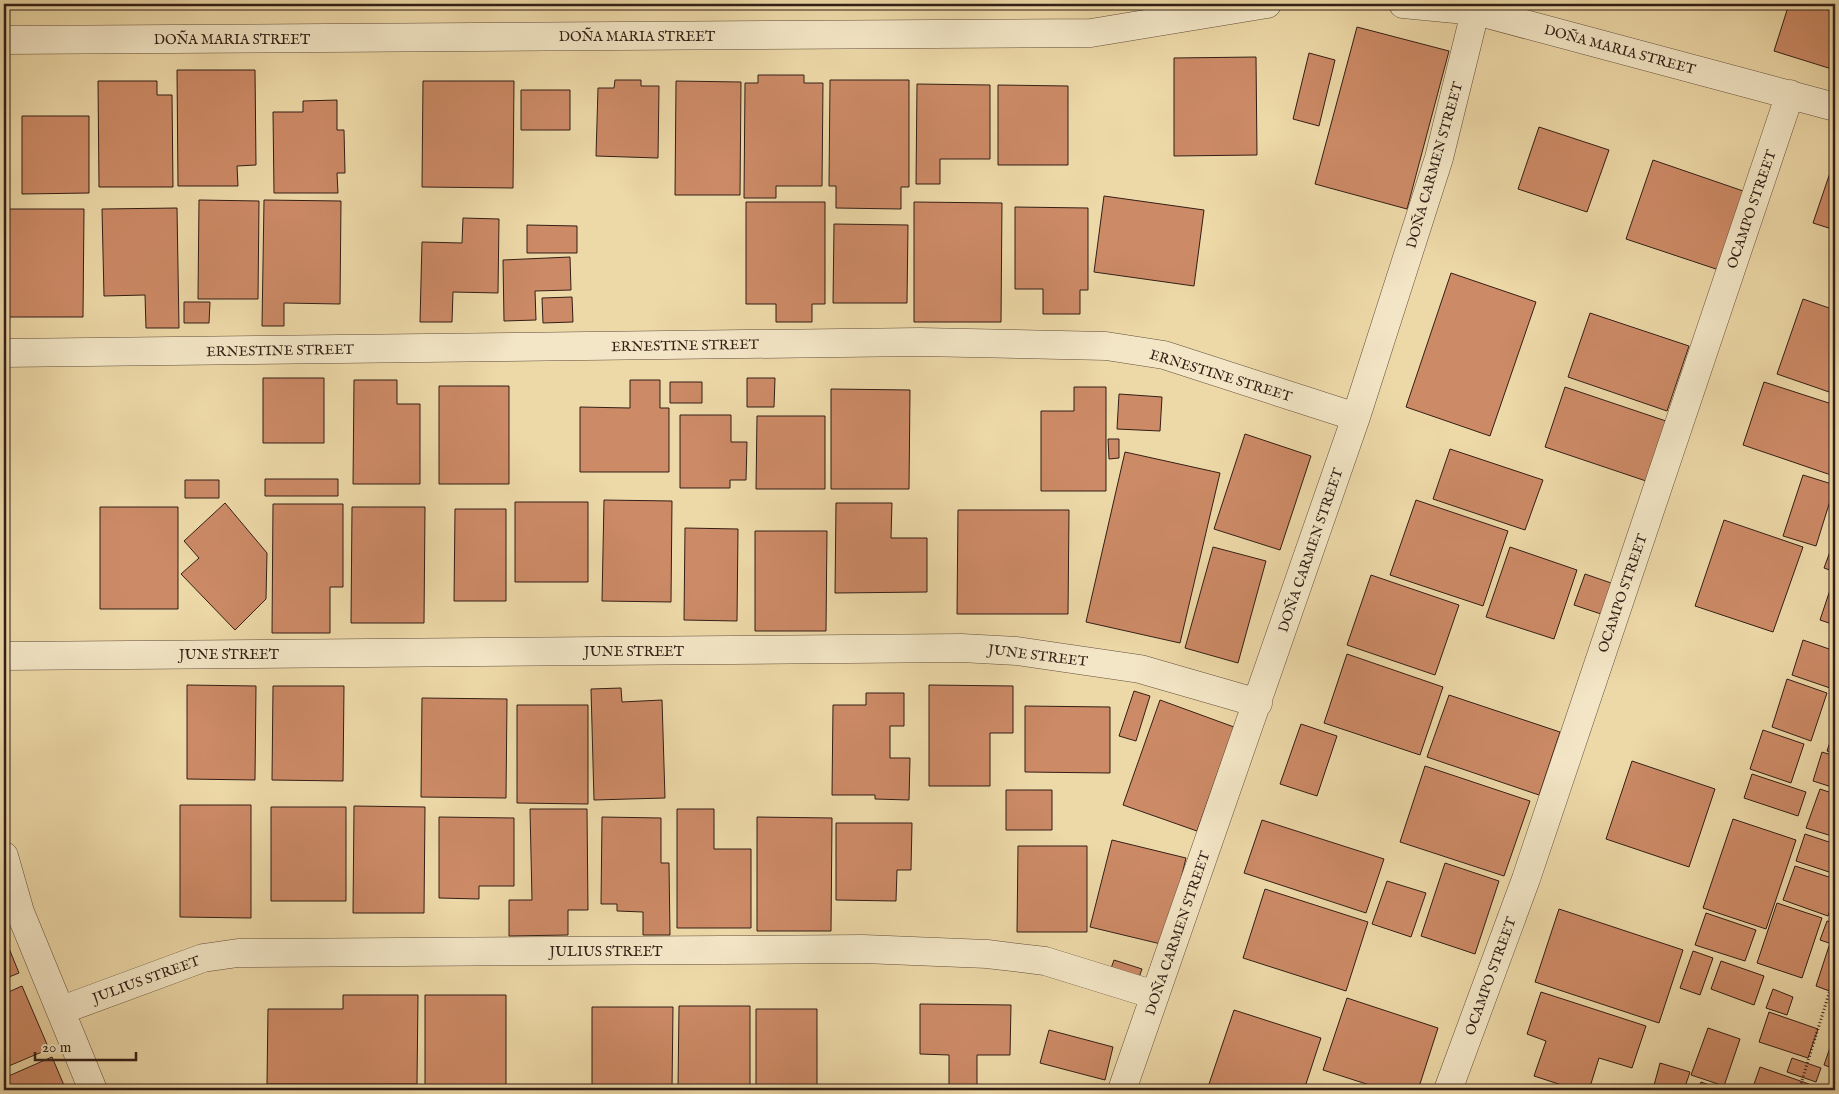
<svg xmlns="http://www.w3.org/2000/svg" width="1839" height="1094" viewBox="0 0 1839 1094" font-family="'IM FELL English',serif">
<rect width="100%" height="100%" fill="#edd8a7"/>
<filter id="stains"><feTurbulence type="fractalNoise" baseFrequency=".004" numOctaves="4"/><feColorMatrix values="0 0 0 0 .2 0 0 0 0 .09 0 0 0 0 .02 0 0 0 .5 -.17"/></filter>
<radialGradient id="worn" r=".72"><stop offset=".6" stop-color="#630" stop-opacity="0"/><stop offset="1" stop-color="#630" stop-opacity=".3"/></radialGradient>
<!-- building -->
<path fill="#cc8a66" stroke="#331f16" d="M850 4H919V9H850Z
M1789 4H1808L1835 12V70L1774 51Z
M1357 27 1449 51 1407 209 1315 184Z
M1309 53 1335 60 1319 126 1293 119Z
M1256 57 1257 155 1174 156V58Z
M177 70H255L256 165 237 166 238 186H178Z
M758 75H804V83H823L822 186H776V198H744L745 83H758Z
M615 80H641V86H659L658 158 596 156 598 88H614Z
M830 80H909V187H901V209L836 208V186H829Z
M98 81H157V95H172L173 187H99Z
M423 81H514L513 188 422 187Z
M676 81 741 82 740 195H675Z
M917 84 990 85V159H940V184H916Z
M998 85 1068 86V165H998Z
M521 90H570V130H521Z
M337 100V130H344L345 173H337L338 193H274L273 112H303V101Z
M22 116H89V193L22 194Z
M1539 127 1609 150 1587 212 1518 189Z
M1835 158V230L1813 223Z
M1653 160 1749 193 1722 271 1626 239Z
M1104 196 1204 210 1194 286 1094 272Z
M199 200 259 201 258 299H198Z
M264 200 341 201 340 304 284 303V326H262Z
M746 202H825V304H812V322H776V304H746Z
M914 202 1002 203 1001 322H914Z
M1015 207 1088 208V290H1080V314H1043V289H1015Z
M177 208 179 328H146L145 295 104 296 102 209Z
M4 209H84L83 317H4Z
M463 218 499 219 498 293 453 292 452 322H420L422 242 462 243Z
M834 224 908 225 907 303H833Z
M527 225 577 226V253H527Z
M570 257 571 290 535 291 536 320 504 321 503 260Z
M1451 273 1536 302 1490 436 1406 407Z
M572 297 573 322 543 323 542 298Z
M1803 299 1835 310V394L1777 374Z
M184 302H210L209 323H184Z
M1590 313 1689 346 1667 411 1568 377Z
M263 378H324V443H263Z
M747 378H775L774 407H747Z
M354 380H397V404H420V484H353Z
M630 380H660V408H669V472H580V407L630 408Z
M670 382H702V403H670Z
M1764 382 1835 405V463L1831 475 1743 445Z
M439 386H509V484H439Z
M1074 387H1106V491H1041V411H1074Z
M1565 387 1666 421 1646 481 1545 447Z
M831 389 910 390 909 489H831Z
M1119 394 1162 397 1160 431 1117 429Z
M680 415H731V442H747L746 480H730V488H680Z
M757 416H825V489H756Z
M1245 434 1311 456 1280 550 1214 529Z
M1108 439H1119V458L1109 459Z
M1450 449 1543 480 1525 530 1433 499Z
M1125 452 1220 473 1180 643 1086 622Z
M1803 475 1835 485 1816 546 1783 536Z
M265 479H338V496H265Z
M185 480H219V498H185Z
M604 500 672 501 671 602 602 601Z
M1416 500 1508 531 1483 606 1390 575Z
M515 502H588V582H515Z
M225 503 267 553 266 599 235 630 181 574 199 558 184 541Z
M836 503H892L891 538H927V592L835 593Z
M273 504H343V587H330V633H272Z
M100 507H178V609H100Z
M352 507H425L424 623H351Z
M455 509H506V601H454Z
M958 510H1069L1068 614H957Z
M1724 520 1803 547 1773 632 1695 606Z
M685 528 738 529 737 621 684 620Z
M755 531H827L826 631H755Z
M1835 538V572L1824 568Z
M1213 547 1266 561 1238 663 1185 648Z
M1510 547 1577 570 1554 639 1486 617Z
M1585 574 1614 584 1604 615 1574 605Z
M1371 575 1459 605 1435 675 1347 645Z
M1834 578 1835 579V625L1820 620Z
M1803 640 1835 651V673L1830 688 1792 675Z
M1347 654 1443 687 1420 755 1324 723Z
M1787 679 1827 693 1811 741 1772 727Z
M187 685 256 686 255 780 187 779Z
M929 685 1013 686V733H990V786H929Z
M273 686H344L343 781 272 780Z
M621 688 622 702 662 700 665 798 594 800 591 689Z
M1134 691 1150 696 1136 741 1119 736Z
M866 693H904V726H890V758H910L909 800 875 799V795H832L833 705H866Z
M1449 695 1560 732 1539 795 1427 757Z
M422 698 507 699 506 798 421 797Z
M1160 700 1234 727 1197 831 1123 805Z
M517 705H588V804L517 803Z
M1025 706 1110 707V773L1025 772Z
M1301 724 1337 736 1317 796 1280 784Z
M1835 727V754L1827 751Z
M1763 730 1804 744 1791 783 1750 769Z
M1822 752 1835 756V788L1813 781Z
M1632 761 1715 789 1689 867 1606 839Z
M1425 766 1530 801 1504 876 1400 842Z
M1752 774 1806 792 1798 816 1744 798Z
M1820 789 1835 794V837L1806 828Z
M1006 790H1052V830H1006Z
M180 805H251V918L180 917Z
M354 806 425 807 424 913H353Z
M271 807H346V901H271Z
M530 809H587L588 910H568V935L509 936V900H532Z
M677 809H714V849H751V928H677Z
M439 817 514 818V886H479V899L439 898Z
M602 817 661 818V863H669L670 935H643V912L617 911V904H601Z
M757 817 832 818 831 931H757Z
M1733 819 1796 840 1766 929 1703 908Z
M1262 820 1384 859 1366 913 1244 873Z
M836 823H912L911 870H897L896 901 836 900Z
M1805 834 1835 844V874L1796 861Z
M1112 840 1186 858 1165 945 1090 927Z
M1018 846H1087V932H1017Z
M1445 863 1499 881 1475 954 1421 936Z
M1795 866 1835 879V895L1828 916 1783 900Z
M1387 881 1426 893 1411 937 1372 924Z
M1265 889 1368 922 1346 991 1243 958Z
M1777 903 1822 918 1802 978 1757 963Z
M1559 909 1683 950 1659 1023 1535 982Z
M1706 913 1756 930 1745 961 1695 945Z
M1827 921 1835 923V945L1820 940Z
M4 936 19 973 4 979Z
M1829 946 1835 948V993L1816 986Z
M1693 951 1713 958 1700 995 1680 988Z
M1114 960 1142 969 1137 983 1109 974Z
M1721 961 1764 976 1754 1005 1711 989Z
M22 986 49 1049 4 1068V994Z
M1773 989 1793 997 1787 1015 1766 1008Z
M1541 992 1646 1026 1632 1068 1599 1058 1589 1090H1577L1534 1076 1546 1041 1527 1034Z
M343 995H418L417 1084H267L268 1009H343Z
M425 995H506V1090H425Z
M1347 998 1438 1028 1418 1090H1385L1323 1070Z
M920 1004 1011 1005 1010 1055H977V1088L949 1087V1055L920 1054Z
M679 1006H750V1090H678Z
M592 1007H673L672 1090H592Z
M756 1009H817V1090H756Z
M1234 1010 1321 1038 1304 1090H1207Z
M1769 1012 1818 1029 1808 1058 1759 1042Z
M1708 1028 1740 1039 1724 1086 1691 1075Z
M1049 1030 1113 1047 1105 1080 1040 1063Z
M1835 1033V1069L1824 1065Z
M52 1057 66 1090H4V1078Z
M1792 1058 1821 1068 1816 1082 1787 1072Z
M1660 1063 1690 1072 1684 1090H1658L1653 1089Z
M1760 1067 1809 1084 1807 1090H1752Z
M1701 1082 1712 1086 1711 1090H1698Z
M1034 1085 1049 1090H1032Z"/>
<g fill="none" stroke-linecap="round" stroke-linejoin="round">
<defs>
<path id="minor" d="M1403 4 1476 11 1835 107
M4 40 1091 33 1267 4
M4 353 920 342 1106 346 1164 355 1356 417
M4 656 961 648 1017 651 1140 669 1258 703
M4 856 20 912 93 1090
M62 1010 203 958 238 953 863 949 987 954 1045 961 1155 995
M1122 1090 1356 417 1439 158 1477 4
M1448 1090 1526 879 1790 94"/>
</defs>
<!-- minor casing -->
<use href="#minor" stroke="#624d3a" stroke-width="29"/>
<!-- path -->
<path stroke="#331f16" stroke-width="3" stroke-dasharray="1 2.5" stroke-linecap="butt" d="M1799 1090 1835 974"/>
<!-- minor -->
<use href="#minor" stroke="#f3e6c6" stroke-width="28"/>
</g>
<g text-anchor="middle" stroke-width="4" stroke-linejoin="round" paint-order="stroke">
<!-- street labels -->
<g font-size="14" fill="#331f16" stroke="#f3e6c6">
<text x="637" y="41">DOÑA MARIA STREET</text>
<text x="232" y="44">DOÑA MARIA STREET</text>
<text transform="translate(1620 49) rotate(15)" y="5">DOÑA MARIA STREET</text>
<text transform="translate(1434 165) rotate(-74)" y="5">DOÑA CARMEN STREET</text>
<text transform="translate(1751 209) rotate(-71)" y="5">OCAMPO STREET</text>
<text transform="translate(685 345) rotate(-1)" y="5">ERNESTINE STREET</text>
<text transform="translate(280 350) rotate(-1)" y="5">ERNESTINE STREET</text>
<text transform="translate(1221 375) rotate(17)" y="5">ERNESTINE STREET</text>
<text transform="translate(1310 550) rotate(-71)" y="5">DOÑA CARMEN STREET</text>
<text transform="translate(1622 593) rotate(-71)" y="5">OCAMPO STREET</text>
<text x="634" y="656">JUNE STREET</text>
<text x="229" y="659">JUNE STREET</text>
<text transform="translate(1038 655) rotate(7)" y="5">JUNE STREET</text>
<text transform="translate(1177 933) rotate(-71)" y="5">DOÑA CARMEN STREET</text>
<text x="606" y="956">JULIUS STREET</text>
<text transform="translate(1490 976) rotate(-70)" y="5">OCAMPO STREET</text>
<text transform="translate(146 979) rotate(-20)" y="5">JULIUS STREET</text>
</g>
</g>
<!-- margin -->
<rect width="1839" height="1094" fill="none" stroke="#edd8a7" stroke-width="20"/>
<rect x="5" y="5" width="1829" height="1084" fill="none" stroke="#331f16" stroke-width="2.5"/>
<rect x="10" y="10" width="1819" height="1074" fill="none" stroke="#331f16"/>
<!-- scale -->
<path d="M35 1052v8h101v-8" fill="none" stroke="#331f16" stroke-width="2.5"/>
<text x="42" y="1052" font-size="15" fill="#331f16" stroke="#f3e6c6" stroke-width="4" paint-order="stroke">20 m</text>
<rect width="100%" height="100%" filter="url(#stains)"/>
<rect width="100%" height="100%" fill="url(#worn)"/>
</svg>
